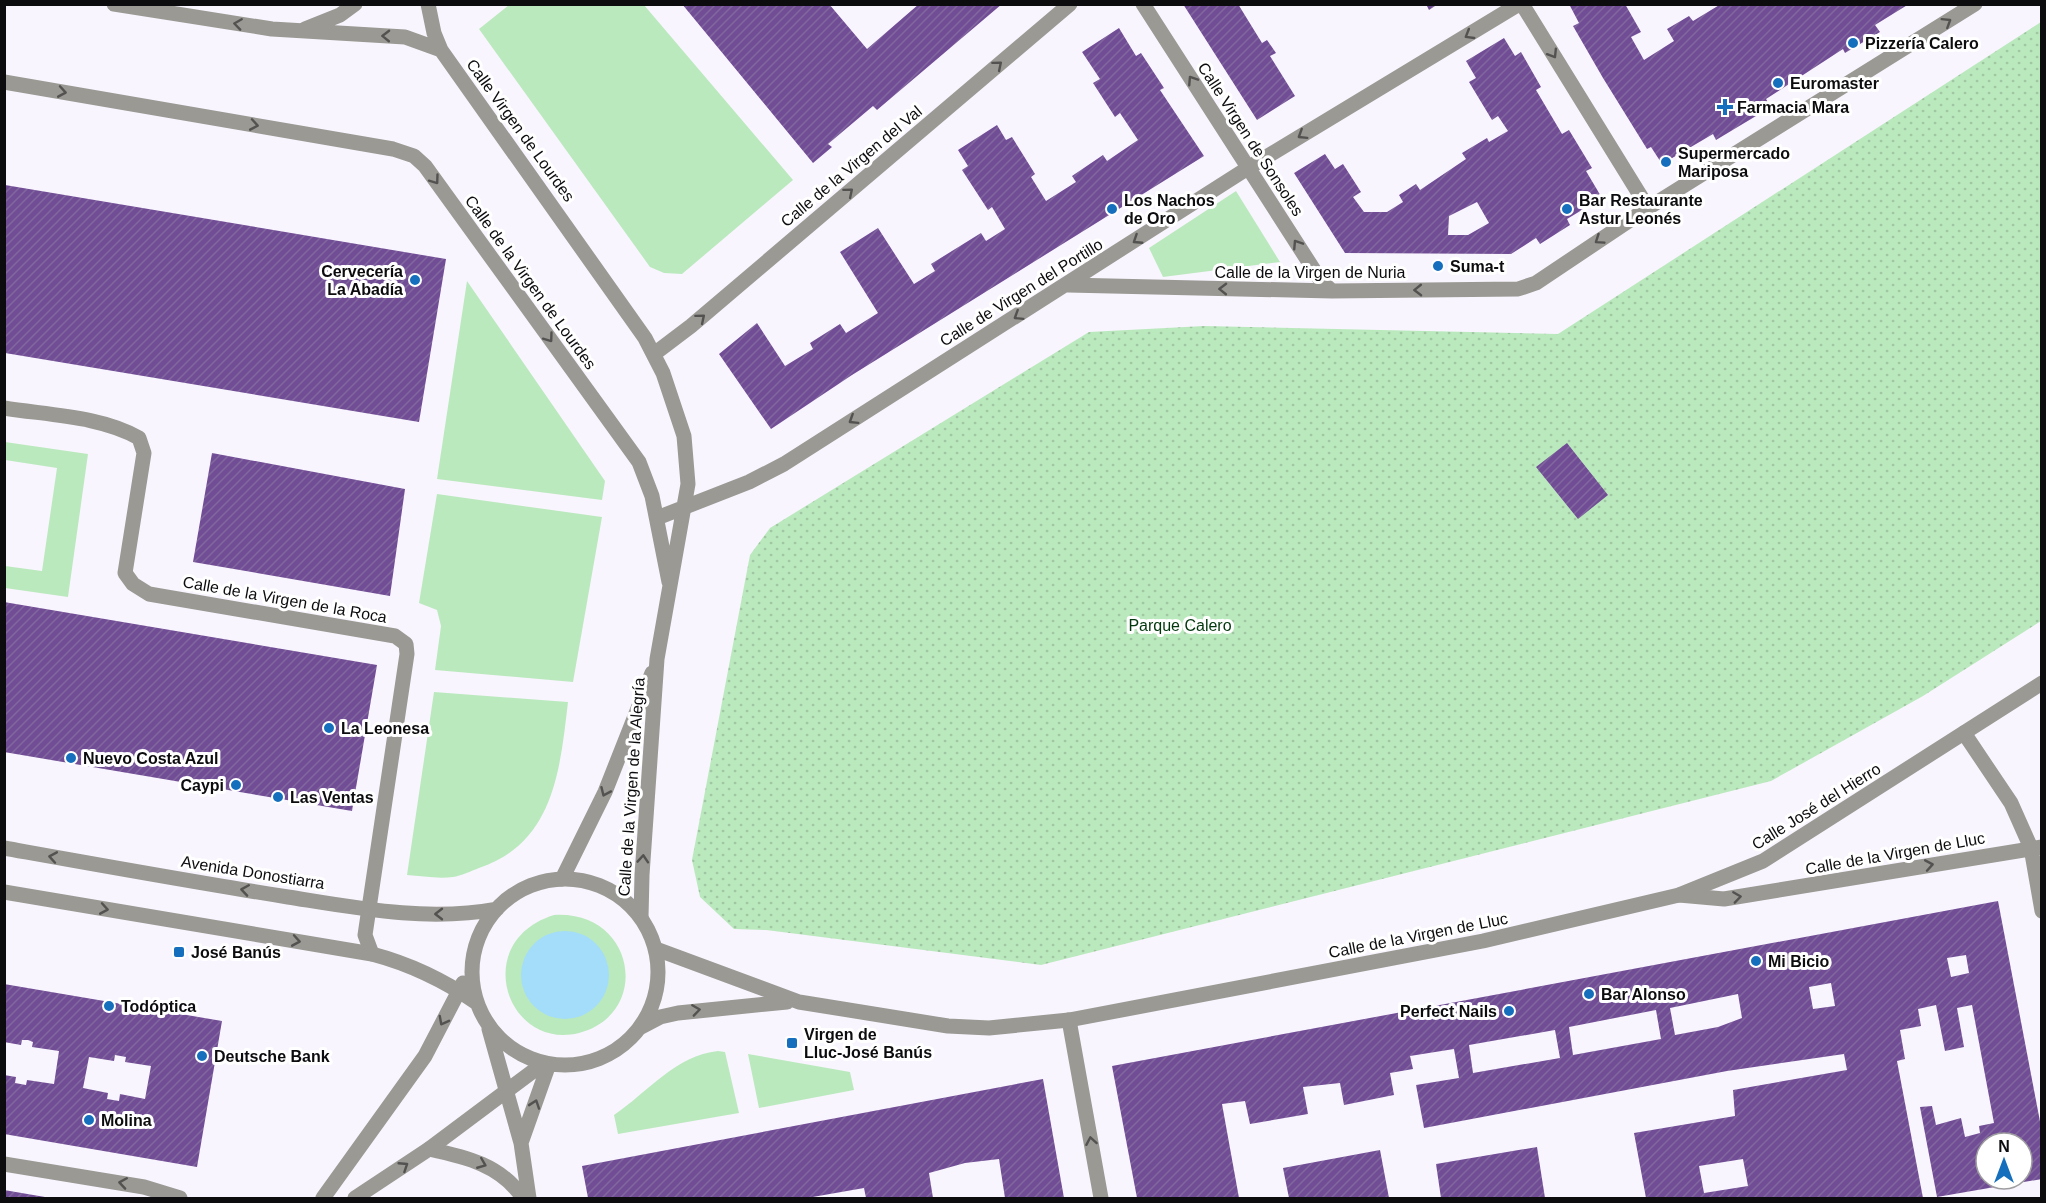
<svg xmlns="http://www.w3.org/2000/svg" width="2046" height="1203" viewBox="0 0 2046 1203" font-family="Arial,sans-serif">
<defs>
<pattern id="park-dots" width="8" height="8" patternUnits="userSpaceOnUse" patternTransform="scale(1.5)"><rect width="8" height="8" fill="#bbe9be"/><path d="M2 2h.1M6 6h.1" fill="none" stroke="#a0c6a2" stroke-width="1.8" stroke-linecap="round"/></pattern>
<pattern id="building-hatch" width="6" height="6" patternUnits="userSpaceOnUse" patternTransform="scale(1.5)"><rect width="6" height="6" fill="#714d96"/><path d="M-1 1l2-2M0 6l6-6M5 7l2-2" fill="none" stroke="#82679e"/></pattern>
</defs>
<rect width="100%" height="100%" fill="#f9f5fe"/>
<!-- green -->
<path fill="#bbe9be" d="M509 5H644L793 180 682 274 664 273 650 267 479 29Z
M1236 191 1280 262 1163 277 1149 248Z
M467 281 605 481 602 500 437 479Z
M5 442 88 454 68 597 5 588V566L42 571 57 468 5 460Z
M437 494 602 517 573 682 435 670 441 626 437 610 419 603Z
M434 692 568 702C560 770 554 843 479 868 471 871 461 876 453 877 438 879 421 876 407 875Z
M554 915C636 910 652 1014 579 1033 506 1051 470 941 554 915Z
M718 1051 725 1052 739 1113 618 1134 614 1115C648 1092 676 1055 718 1051Z
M748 1054 850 1072 854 1090 759 1108Z"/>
<!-- park -->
<path fill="url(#park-dots)" d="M2041 22V621L1923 696 1771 781 1041 965 766 930 734 929 700 897 692 860 750 555 770 528 1089 332 1204 326 1558 334Z"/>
<!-- water -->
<path fill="#a3ddf9" d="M521 975a44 44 0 1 1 88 0a44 44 0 1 1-88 0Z"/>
<!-- building -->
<path fill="url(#building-hatch)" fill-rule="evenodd" d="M682 4H829L867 49 919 4H1002L877 110 873 106 828 144 832 147 813 163Z
M1183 4H1238L1262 43 1267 40 1276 53 1270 56 1295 96 1257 120Z
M1426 4H1438L1429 10Z
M1569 4H1625L1641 32 1631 37 1644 60 1674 41 1667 29 1689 16 1693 21 1721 4H1909L1875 25 1880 32 1845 53 1843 49 1766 99 1771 107 1716 140 1713 134 1662 164 1651 147 1647 149 1603 78 1573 26 1579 23Z
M1119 28 1136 56 1141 53 1164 88 1160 90 1204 156 852 375 771 429 719 354 757 323 785 366 813 349 810 343 840 324 846 333 878 313 840 252 878 228 914 284 935 271 931 264 981 233 986 241 1005 229 992 207 988 210 962 170 968 166 958 150 997 125 1006 140 1012 137 1035 174 1031 177 1046 201 1076 182 1072 176 1103 155 1107 161 1138 140 1120 113 1115 117 1093 83 1100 79 1082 52Z
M1504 38 1515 56 1521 52 1541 87 1536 90 1562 134 1569 130 1592 168 1586 171 1602 198 1567 219 1570 225 1540 244 1536 238 1511 254 1345 253 1294 173 1325 154 1335 169 1343 164 1361 192 1353 197 1364 212H1387L1403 202 1399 195 1416 184 1420 190 1466 159 1462 153 1487 138 1489 142 1508 131 1498 116 1492 120 1469 82 1476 78 1466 61ZM1477 202 1489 223 1468 235H1448L1449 216Z
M5 185 446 259 419 422 5 353Z
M1567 443 1608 495 1578 519 1536 467Z
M212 453 405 489 390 596 193 562Z
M4 602 377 665 352 811 4 752Z
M1998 901 2042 1132V1179L1937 1197 1920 1107 1932 1106 1936 1125 1961 1118 1965 1137 1980 1133 1979 1126 1994 1123 1972 1005 1957 1008 1964 1047 1945 1051 1936 1005 1918 1009 1921 1026 1900 1030 1905 1059 1897 1061 1923 1198H1646L1634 1133 1735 1116 1733 1090 1847 1070 1844 1054 1727 1071 1424 1128 1416 1085 1459 1078 1454 1049 1410 1056 1413 1069 1390 1073 1394 1095 1344 1105 1340 1083 1303 1087 1308 1114 1250 1124 1245 1101 1222 1104 1239 1198H1137L1112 1066ZM1966 955 1969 973 1951 977 1947 958ZM1831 983 1835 1006 1813 1009 1809 987ZM1738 994 1742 1018 1718 1027 1675 1035 1670 1008ZM1656 1010 1661 1039 1573 1055 1569 1027ZM1555 1030 1560 1058 1473 1073 1469 1045ZM1986 1143H2022V1179H1986ZM1743 1159 1748 1186 1704 1193 1699 1166Z
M4 984 222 1021 197 1167 4 1134V1075L16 1077 15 1083 26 1085 27 1080 54 1084 59 1051 32 1047 33 1042 28 1040H22L21 1045 4 1042ZM115 1055 126 1057 125 1062 151 1066 145 1099 120 1094 119 1101 107 1099 108 1093 83 1088 89 1057 114 1061Z
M1043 1079 1064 1198H1005L999 1159 965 1163 929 1173 933 1198H866L864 1188 807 1198H588L582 1166Z
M1537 1147 1545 1198H1441L1436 1164Z
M1380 1150 1389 1198H1289L1283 1168Z
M4 1190 45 1197V1198H4Z"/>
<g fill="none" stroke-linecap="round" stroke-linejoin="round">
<!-- minor -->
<path stroke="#9b9994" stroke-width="15" d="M114 4 272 29 405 37 441 50 645 338 663 373 684 436 688 484 657 659 642 875 641 917
M428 4 434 33 441 50
M1143 4 1321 281 1332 291
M1522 4 1648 208
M305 29 340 15 355 4
M4 82 393 149 414 156 425 166 639 462 652 496 669 582
M1068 285 1332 291 1518 289 1536 283 1648 208 1975 4
M654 354 691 326 1070 4
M4 408C47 415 101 416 139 438L144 453 125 573 133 584 149 594 395 636 406 644 407 654 365 935 372 954
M657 518 749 482 784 464 1248 168 1519 4
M1964 733 2011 803 2031 848 2042 911
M562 879 605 792 652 673
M1679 895 1724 899 2042 847
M1069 1020 1101 1198
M429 1149C466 1157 501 1165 523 1198
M4 1164 144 1187 180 1198"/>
<!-- tertiary -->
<path stroke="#9b9994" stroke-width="15" d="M4 848C99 865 193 882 288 897 357 908 427 922 497 909
M472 972a93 93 0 1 1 186 0a93 93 0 1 1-186 0Z
M4 892 372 954C410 964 445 981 477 1003
M656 949 799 1002 948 1026 989 1028 1069 1020 1483 941 1679 895 1763 861 2042 683
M641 1027 660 1017 678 1013 787 1002
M489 1029 521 1143 529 1198
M521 1143 549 1064
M323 1198 425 1056 463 983
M355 1198 429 1149 544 1063"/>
</g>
<!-- one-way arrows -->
<defs><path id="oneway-chevron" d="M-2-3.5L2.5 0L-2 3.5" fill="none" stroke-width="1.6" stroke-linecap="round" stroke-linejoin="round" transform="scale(1.5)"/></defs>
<g stroke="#545251">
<use href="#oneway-chevron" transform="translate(1947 22) rotate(-32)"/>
<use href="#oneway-chevron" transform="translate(238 24) rotate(-172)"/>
<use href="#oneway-chevron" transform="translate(1469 35) rotate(149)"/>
<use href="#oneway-chevron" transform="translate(386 36) rotate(-179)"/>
<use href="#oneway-chevron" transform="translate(1553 54) rotate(58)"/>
<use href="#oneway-chevron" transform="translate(998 65) rotate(-40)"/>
<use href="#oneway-chevron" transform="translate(1192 80) rotate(-123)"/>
<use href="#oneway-chevron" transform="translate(62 92) rotate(10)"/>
<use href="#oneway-chevron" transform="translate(254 125) rotate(10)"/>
<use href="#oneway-chevron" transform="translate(1302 135) rotate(148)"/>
<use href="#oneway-chevron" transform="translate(435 180) rotate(54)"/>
<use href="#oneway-chevron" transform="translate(849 192) rotate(-40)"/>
<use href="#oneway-chevron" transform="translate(1137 240) rotate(147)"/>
<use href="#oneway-chevron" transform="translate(1599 240) rotate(146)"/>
<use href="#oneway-chevron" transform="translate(1297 244) rotate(-123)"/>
<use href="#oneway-chevron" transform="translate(1223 289) rotate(-179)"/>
<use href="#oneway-chevron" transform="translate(1418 290) rotate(179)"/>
<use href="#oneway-chevron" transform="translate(1018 316) rotate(148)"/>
<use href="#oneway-chevron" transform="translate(701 318) rotate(-40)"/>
<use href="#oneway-chevron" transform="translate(549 338) rotate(54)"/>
<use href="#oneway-chevron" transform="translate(853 420) rotate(148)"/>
<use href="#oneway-chevron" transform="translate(605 792) rotate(114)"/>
<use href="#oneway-chevron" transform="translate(53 857) rotate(-170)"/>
<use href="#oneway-chevron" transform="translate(643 859) rotate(-86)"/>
<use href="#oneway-chevron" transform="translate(1929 865) rotate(-10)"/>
<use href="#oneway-chevron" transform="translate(245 890) rotate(-171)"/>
<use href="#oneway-chevron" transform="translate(1737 897) rotate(-8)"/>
<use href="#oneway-chevron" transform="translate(104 909) rotate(10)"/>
<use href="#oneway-chevron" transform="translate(439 914) rotate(180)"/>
<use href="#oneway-chevron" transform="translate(296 941) rotate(10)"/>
<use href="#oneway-chevron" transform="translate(696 1010) rotate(-8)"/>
<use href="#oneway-chevron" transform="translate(443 1021) rotate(118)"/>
<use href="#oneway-chevron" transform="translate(535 1104) rotate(-71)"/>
<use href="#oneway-chevron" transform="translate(1091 1141) rotate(-100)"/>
<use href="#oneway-chevron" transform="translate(482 1164) rotate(22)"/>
<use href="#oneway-chevron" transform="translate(404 1166) rotate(-33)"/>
<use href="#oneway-chevron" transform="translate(123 1183) rotate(-171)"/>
</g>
<!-- markers -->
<g fill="#156fbc" stroke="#fff" stroke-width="2">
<circle cx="1853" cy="43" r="6"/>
<circle cx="1778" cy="83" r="6"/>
<path d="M1722 98h6v6h6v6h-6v6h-6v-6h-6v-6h6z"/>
<circle cx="1666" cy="162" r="6"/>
<circle cx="1112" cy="209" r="6"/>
<circle cx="1567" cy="209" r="6"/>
<circle cx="1438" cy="266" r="6"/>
<circle cx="415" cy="280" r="6"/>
<circle cx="329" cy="728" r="6"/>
<circle cx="71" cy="758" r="6"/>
<circle cx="236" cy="785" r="6"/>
<circle cx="278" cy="797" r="6"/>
<rect x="173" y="946" width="12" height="12" rx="3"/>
<circle cx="1756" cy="961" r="6"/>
<circle cx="1589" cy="994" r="6"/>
<circle cx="109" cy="1006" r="6"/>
<circle cx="1509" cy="1011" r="6"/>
<rect x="786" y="1037" width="12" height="12" rx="3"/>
<circle cx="202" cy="1056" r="6"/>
<circle cx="89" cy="1120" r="6"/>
</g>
<g text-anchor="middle" stroke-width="6" stroke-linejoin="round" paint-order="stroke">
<!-- poi labels -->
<g font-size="16" font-weight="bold" fill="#0c0b0e" stroke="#fff" text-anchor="start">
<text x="1865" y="49">Pizzería Calero</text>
<text x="1790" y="89">Euromaster</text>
<text x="1737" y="113">Farmacia Mara</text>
<text x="1678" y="159">Supermercado<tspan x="1678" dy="18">Mariposa</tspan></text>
<text x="1124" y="206">Los Nachos<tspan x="1124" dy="18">de Oro</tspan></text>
<text x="1579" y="206">Bar Restaurante<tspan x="1579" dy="18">Astur Leonés</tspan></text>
<text x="1450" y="272">Suma-t</text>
<text x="403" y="277" text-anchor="end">Cervecería<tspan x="403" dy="18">La Abadía</tspan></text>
<text x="341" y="734">La Leonesa</text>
<text x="83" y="764">Nuevo Costa Azul</text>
<text x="224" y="791" text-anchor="end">Caypi</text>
<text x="290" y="803">Las Ventas</text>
<text x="191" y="958">José Banús</text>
<text x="1768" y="967">Mi Bicio</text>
<text x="1601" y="1000">Bar Alonso</text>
<text x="121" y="1012">Todóptica</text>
<text x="1497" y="1017" text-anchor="end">Perfect Nails</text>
<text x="804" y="1040">Virgen de<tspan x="804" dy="18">Lluc-José Banús</tspan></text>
<text x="214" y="1062">Deutsche Bank</text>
<text x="101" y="1126">Molina</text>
</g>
<!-- street labels -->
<g font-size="16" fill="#0c0b0e" stroke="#fff">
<text transform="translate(521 130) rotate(54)" y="6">Calle Virgen de Lourdes</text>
<text transform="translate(1251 139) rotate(57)" y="6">Calle Virgen de Sonsoles</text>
<text transform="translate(851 166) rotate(-40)" y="6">Calle de la Virgen del Val</text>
<text x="1310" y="278">Calle de la Virgen de Nuria</text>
<text transform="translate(531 282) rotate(54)" y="6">Calle de la Virgen de Lourdes</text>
<text transform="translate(1021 292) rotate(-32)" y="6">Calle de Virgen del Portillo</text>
<text transform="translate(285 599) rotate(10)" y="6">Calle de la Virgen de la Roca</text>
<text transform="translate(631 787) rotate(-86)" y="6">Calle de la Virgen de la Alegría</text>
<text transform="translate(1816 806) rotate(-32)" y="6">Calle José del Hierro</text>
<text transform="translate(1895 853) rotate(-10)" y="6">Calle de la Virgen de Lluc</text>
<text transform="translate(253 872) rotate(9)" y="6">Avenida Donostiarra</text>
<text transform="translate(1418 935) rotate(-11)" y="6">Calle de la Virgen de Lluc</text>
</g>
<!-- park labels -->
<g font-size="16" fill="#00370c" stroke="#fff">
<text x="1180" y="631">Parque Calero</text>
</g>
</g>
<!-- border -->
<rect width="2046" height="1203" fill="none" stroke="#0c0b0e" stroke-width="12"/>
<!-- north arrow -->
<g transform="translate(2004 1161)"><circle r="28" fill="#ffffff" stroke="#9e9d9f" stroke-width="1.5"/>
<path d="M0-4.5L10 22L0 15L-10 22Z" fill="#156fbc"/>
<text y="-9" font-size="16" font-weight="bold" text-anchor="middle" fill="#0c0b0e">N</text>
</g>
</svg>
